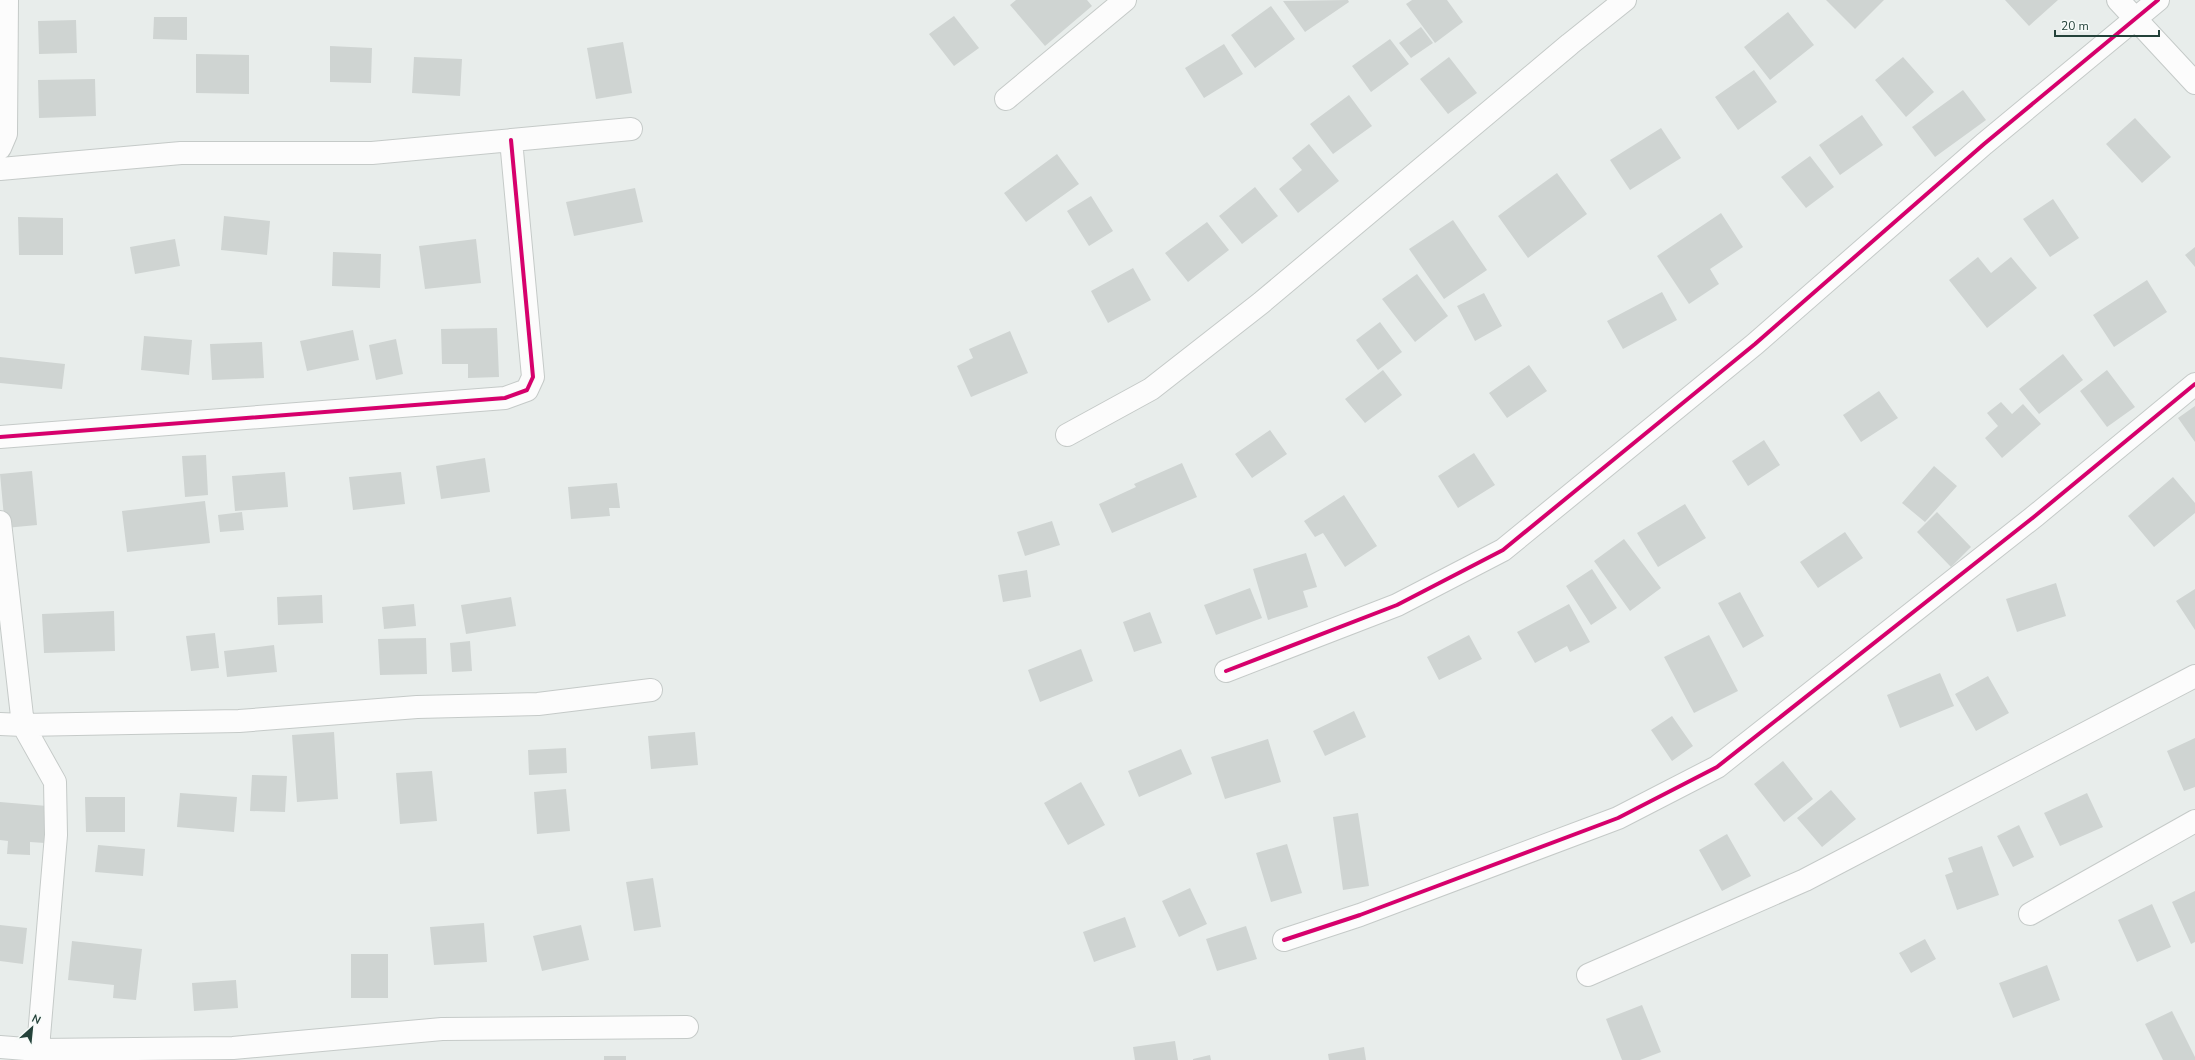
<svg xmlns="http://www.w3.org/2000/svg" width="2195" height="1060" viewBox="0 0 2195 1060" font-family="'Nunito Sans',sans-serif">
<rect width="100%" height="100%" fill="#e8edeb"/>
<!-- building -->
<path fill="#cfd4d2" d="M1016 0H1087L1092 6 1045 46 1010 5Z
M1348 0 1349 2 1305 32 1283 1Z
M1412 0H1447L1463 22 1435 43 1406 4Z
M1826 0H1884L1855 29Z
M2005 0H2058L2029 26Z
M1271 6 1295 39 1255 68 1231 35Z
M1788 12 1814 45 1770 80 1744 47Z
M954 16 979 48 954 66 929 34Z
M154 17H187V40L153 39Z
M76 20 77 53 39 54 38 21Z
M1421 27 1433 43 1411 58 1399 43Z
M1390 39 1409 64 1371 92 1352 66Z
M623 42 632 93 596 99 587 48Z
M1224 44 1243 74 1204 98 1185 68Z
M330 46 372 48 371 83 330 82Z
M196 54 249 55V94L196 93Z
M414 57 462 59 460 96 412 93Z
M1449 57 1477 93 1448 114 1420 79Z
M1903 57 1934 92 1906 117 1875 80Z
M1754 70 1777 102 1738 130 1715 97Z
M95 79 96 116 39 118 38 80Z
M1963 90 1986 120 1935 157 1912 127Z
M1349 95 1372 126 1333 154 1310 124Z
M1862 115 1883 145 1840 175 1819 145Z
M2135 118 2171 157 2142 183 2106 144Z
M1661 128 1681 158 1630 190 1610 160Z
M1309 144 1339 181 1298 213 1279 189 1302 170 1292 158Z
M1057 154 1079 184 1026 222 1004 193Z
M1810 156 1834 187 1806 208 1781 177Z
M1557 173 1587 214 1528 258 1498 216Z
M1255 187 1278 216 1242 244 1219 216Z
M635 188 643 222 574 236 566 202Z
M1091 196 1113 231 1089 246 1067 211Z
M2053 199 2079 238 2050 257 2023 219Z
M1721 213 1743 247 1710 269 1719 284 1689 304 1657 256Z
M224 216 270 221 267 255 221 250Z
M18 217 63 218V255H19Z
M1453 220 1487 270 1444 299 1409 249Z
M1207 222 1229 250 1188 282 1165 253Z
M175 239 180 266 135 274 130 247Z
M476 239 481 283 425 289 419 246Z
M2195 247V267L2185 255Z
M333 252 381 254 380 288 332 286Z
M1978 257 1991 273 2011 257 2037 288 1987 328 1949 280Z
M1133 268 1151 300 1108 323 1091 291Z
M1417 274 1448 316 1415 342 1382 299Z
M2147 280 2167 312 2114 347 2093 315Z
M1662 292 1677 320 1623 349 1607 321Z
M1484 293 1502 326 1475 341 1457 306Z
M1380 322 1402 352 1378 370 1356 340Z
M497 328 499 377 468 378V364H442L441 329Z
M353 330 359 360 307 371 300 341Z
M1010 331 1028 373 971 397 957 366 973 358 969 349Z
M144 336 192 340 189 375 141 370Z
M396 339 403 374 376 380 369 345Z
M262 342 264 378 212 380 210 344Z
M2063 354 2083 380 2039 414 2019 389Z
M0 357 65 364 62 389 0 383Z
M1529 365 1547 391 1507 418 1489 393Z
M1383 370 1402 395 1365 423 1345 399Z
M2107 370 2135 407 2107 427 2080 391Z
M1879 391 1898 418 1861 442 1843 415Z
M2001 402 2012 414 2023 404 2041 424 2002 458 1985 438 1998 426 1987 413Z
M2195 406V442L2178 418Z
M1270 430 1287 454 1252 478 1235 454Z
M1764 440 1780 465 1748 486 1732 461Z
M1474 453 1495 485 1458 508 1438 476Z
M206 455 208 495 185 497 182 456Z
M485 458 490 492 441 499 436 466Z
M1182 463 1197 497 1112 533 1099 504 1136 487 1134 484Z
M1934 466 1957 486 1925 522 1902 503Z
M32 471 37 525 5 528 0 474Z
M285 472 288 507 235 511 232 476Z
M401 472 405 504 353 510 349 477Z
M2173 477 2195 503V513L2154 547 2128 516Z
M617 483 620 508H609L610 516 571 519 568 487Z
M1344 495 1377 546 1345 567 1323 533 1315 537 1304 521Z
M205 501 210 543 127 552 122 511Z
M1685 504 1706 538 1658 567 1637 533Z
M242 512 244 530 220 532 218 515Z
M1937 512 1971 547 1951 567 1917 532Z
M1052 521 1060 545 1025 556 1017 532Z
M1845 532 1863 558 1818 588 1800 562Z
M1624 539 1661 588 1630 611 1594 561Z
M1306 553 1317 587 1303 591 1308 607 1268 620 1253 569Z
M1592 569 1617 608 1591 625 1566 586Z
M1027 570 1031 597 1003 602 998 575Z
M2056 583 2066 616 2017 632 2006 599Z
M1250 588 1262 618 1216 635 1204 605Z
M2195 589V630L2176 601Z
M1740 592 1764 636 1743 648 1718 603Z
M322 595 323 623 278 625 277 597Z
M511 597 516 626 466 634 461 605Z
M414 604 416 626 384 629 382 607Z
M1569 604 1590 642 1570 652 1567 646 1535 663 1517 632Z
M114 611 115 651 44 653 42 614Z
M1150 612 1162 643 1134 652 1123 622Z
M215 633 219 668 191 671 186 636Z
M1469 635 1482 659 1439 680 1427 657Z
M1709 635 1738 691 1694 713 1664 657Z
M426 638 427 674 380 675 378 639Z
M470 641 472 671 452 672 450 643Z
M274 645 277 672 227 677 224 651Z
M1081 649 1093 681 1040 702 1028 670Z
M1940 673 1954 706 1900 728 1887 695Z
M1988 676 2009 713 1976 731 1955 694Z
M1354 711 1366 737 1325 756 1313 731Z
M1672 716 1693 746 1672 761 1651 730Z
M334 732 338 799 297 802 292 735Z
M695 732 698 765 651 769 648 736Z
M2195 738V787L2184 791 2167 751Z
M1268 739 1281 782 1225 799 1211 757Z
M566 748 567 773 529 775 528 750Z
M1181 749 1192 774 1139 797 1128 771Z
M1783 761 1813 799 1784 822 1754 784Z
M432 771 437 821 400 824 396 773Z
M252 775 287 776 285 812 250 811Z
M1081 782 1105 825 1068 845 1044 803Z
M566 789 570 831 537 834 534 792Z
M1831 790 1856 819 1822 847 1797 818Z
M180 793 237 797 234 832 177 827Z
M2087 793 2103 827 2060 846 2044 813Z
M85 797H125V832H86Z
M0 802 47 806 45 843 30 842V855L7 854 8 841 0 840Z
M1358 813 1369 886 1343 890 1333 817Z
M2019 825 2034 857 2013 867 1997 836Z
M1727 834 1751 876 1722 891 1699 850Z
M1287 844 1302 893 1271 902 1256 853Z
M98 845 145 849 143 876 95 872Z
M1982 846 1999 895 1957 910 1945 875 1953 872 1948 858Z
M653 878 661 927 634 931 626 882Z
M1190 888 1207 924 1179 937 1162 901Z
M2195 891V942L2191 944 2172 902Z
M2152 904 2171 947 2137 962 2118 920Z
M1125 917 1136 947 1094 962 1083 932Z
M484 923 487 962 434 965 430 927Z
M0 925 27 928 23 964 0 961Z
M581 925 589 960 542 971 533 936Z
M1246 926 1257 959 1217 971 1206 939Z
M1925 939 1936 959 1911 973 1899 953Z
M72 941 142 949 136 1000 113 998 114 985 68 980Z
M351 954H388V998H351Z
M2047 965 2060 1000 2013 1018 1999 983Z
M236 980 238 1008 194 1011 192 983Z
M1642 1005 1661 1052 1640 1060H1622L1606 1019Z
M2172 1011 2195 1057V1060H2163L2145 1024Z
M1175 1041 1178 1060H1135L1133 1047Z
M1364 1047 1366 1060H1329L1328 1054Z
M1210 1055 1211 1060H1193V1059Z
M604 1056H626V1060H604Z"/>
<g fill="none" stroke-linecap="round" stroke-linejoin="round">
<defs>
<path id="minor" d="M2118 0 2195 83
M1006 99 1125 0
M0 148 6 134 7 0
M0 169 181 153H372L631 129
M1067 435 1151 389 1261 303 1570 44 1625 0
M0 437 505 398 527 390 533 377 511 140
M0 522 23 725 55 782 56 835 37 1060
M1226 671 1397 605 1503 550 1755 344 1984 144 2158 0
M0 724 23 725 239 721 417 707 538 704 651 690
M2030 914 2195 821
M1284 940 1360 915 1618 818 1717 767 2035 516 2195 384
M1588 975 1805 880 2195 676
M0 1047 38 1050 233 1048 442 1029 687 1027"/>
</defs>
<!-- minor casing -->
<use href="#minor" stroke="#c5cac8" stroke-width="24"/>
<!-- minor -->
<use href="#minor" stroke="#fcfcfc" stroke-width="22"/>
<defs>
<path id="cycleway" d="M0 437 505 398 527 390 533 377 511 140
M1226 671 1397 605 1503 550 1755 344 1984 144 2158 0
M1284 940 1360 915 1618 818 1717 767 2035 516 2195 384"/>
</defs>
<!-- cycleway casing -->
<use href="#cycleway" stroke="#f7fbf9" stroke-width="6"/>
<!-- cycleway -->
<use href="#cycleway" stroke="#d6006c" stroke-width="4"/>
</g>
<!-- north arrow -->
<g transform="translate(32 1028) rotate(27)" stroke="#f7fbf9" stroke-width="3" paint-order="stroke">
<path d="M0-3L7 15L0 10L-7 15Z" fill="#24423a"/>
<text y="-6" font-size="11" font-weight="bold" text-anchor="middle" fill="#24423a">N</text>
</g>
<!-- scale -->
<path d="M2055 30v6h104v-6" fill="none" stroke="#24423a" stroke-width="2"/>
<text x="2061" y="30" font-size="12" fill="#24423a" stroke="#f7fbf9" stroke-width="3" paint-order="stroke">20 m</text>
</svg>
